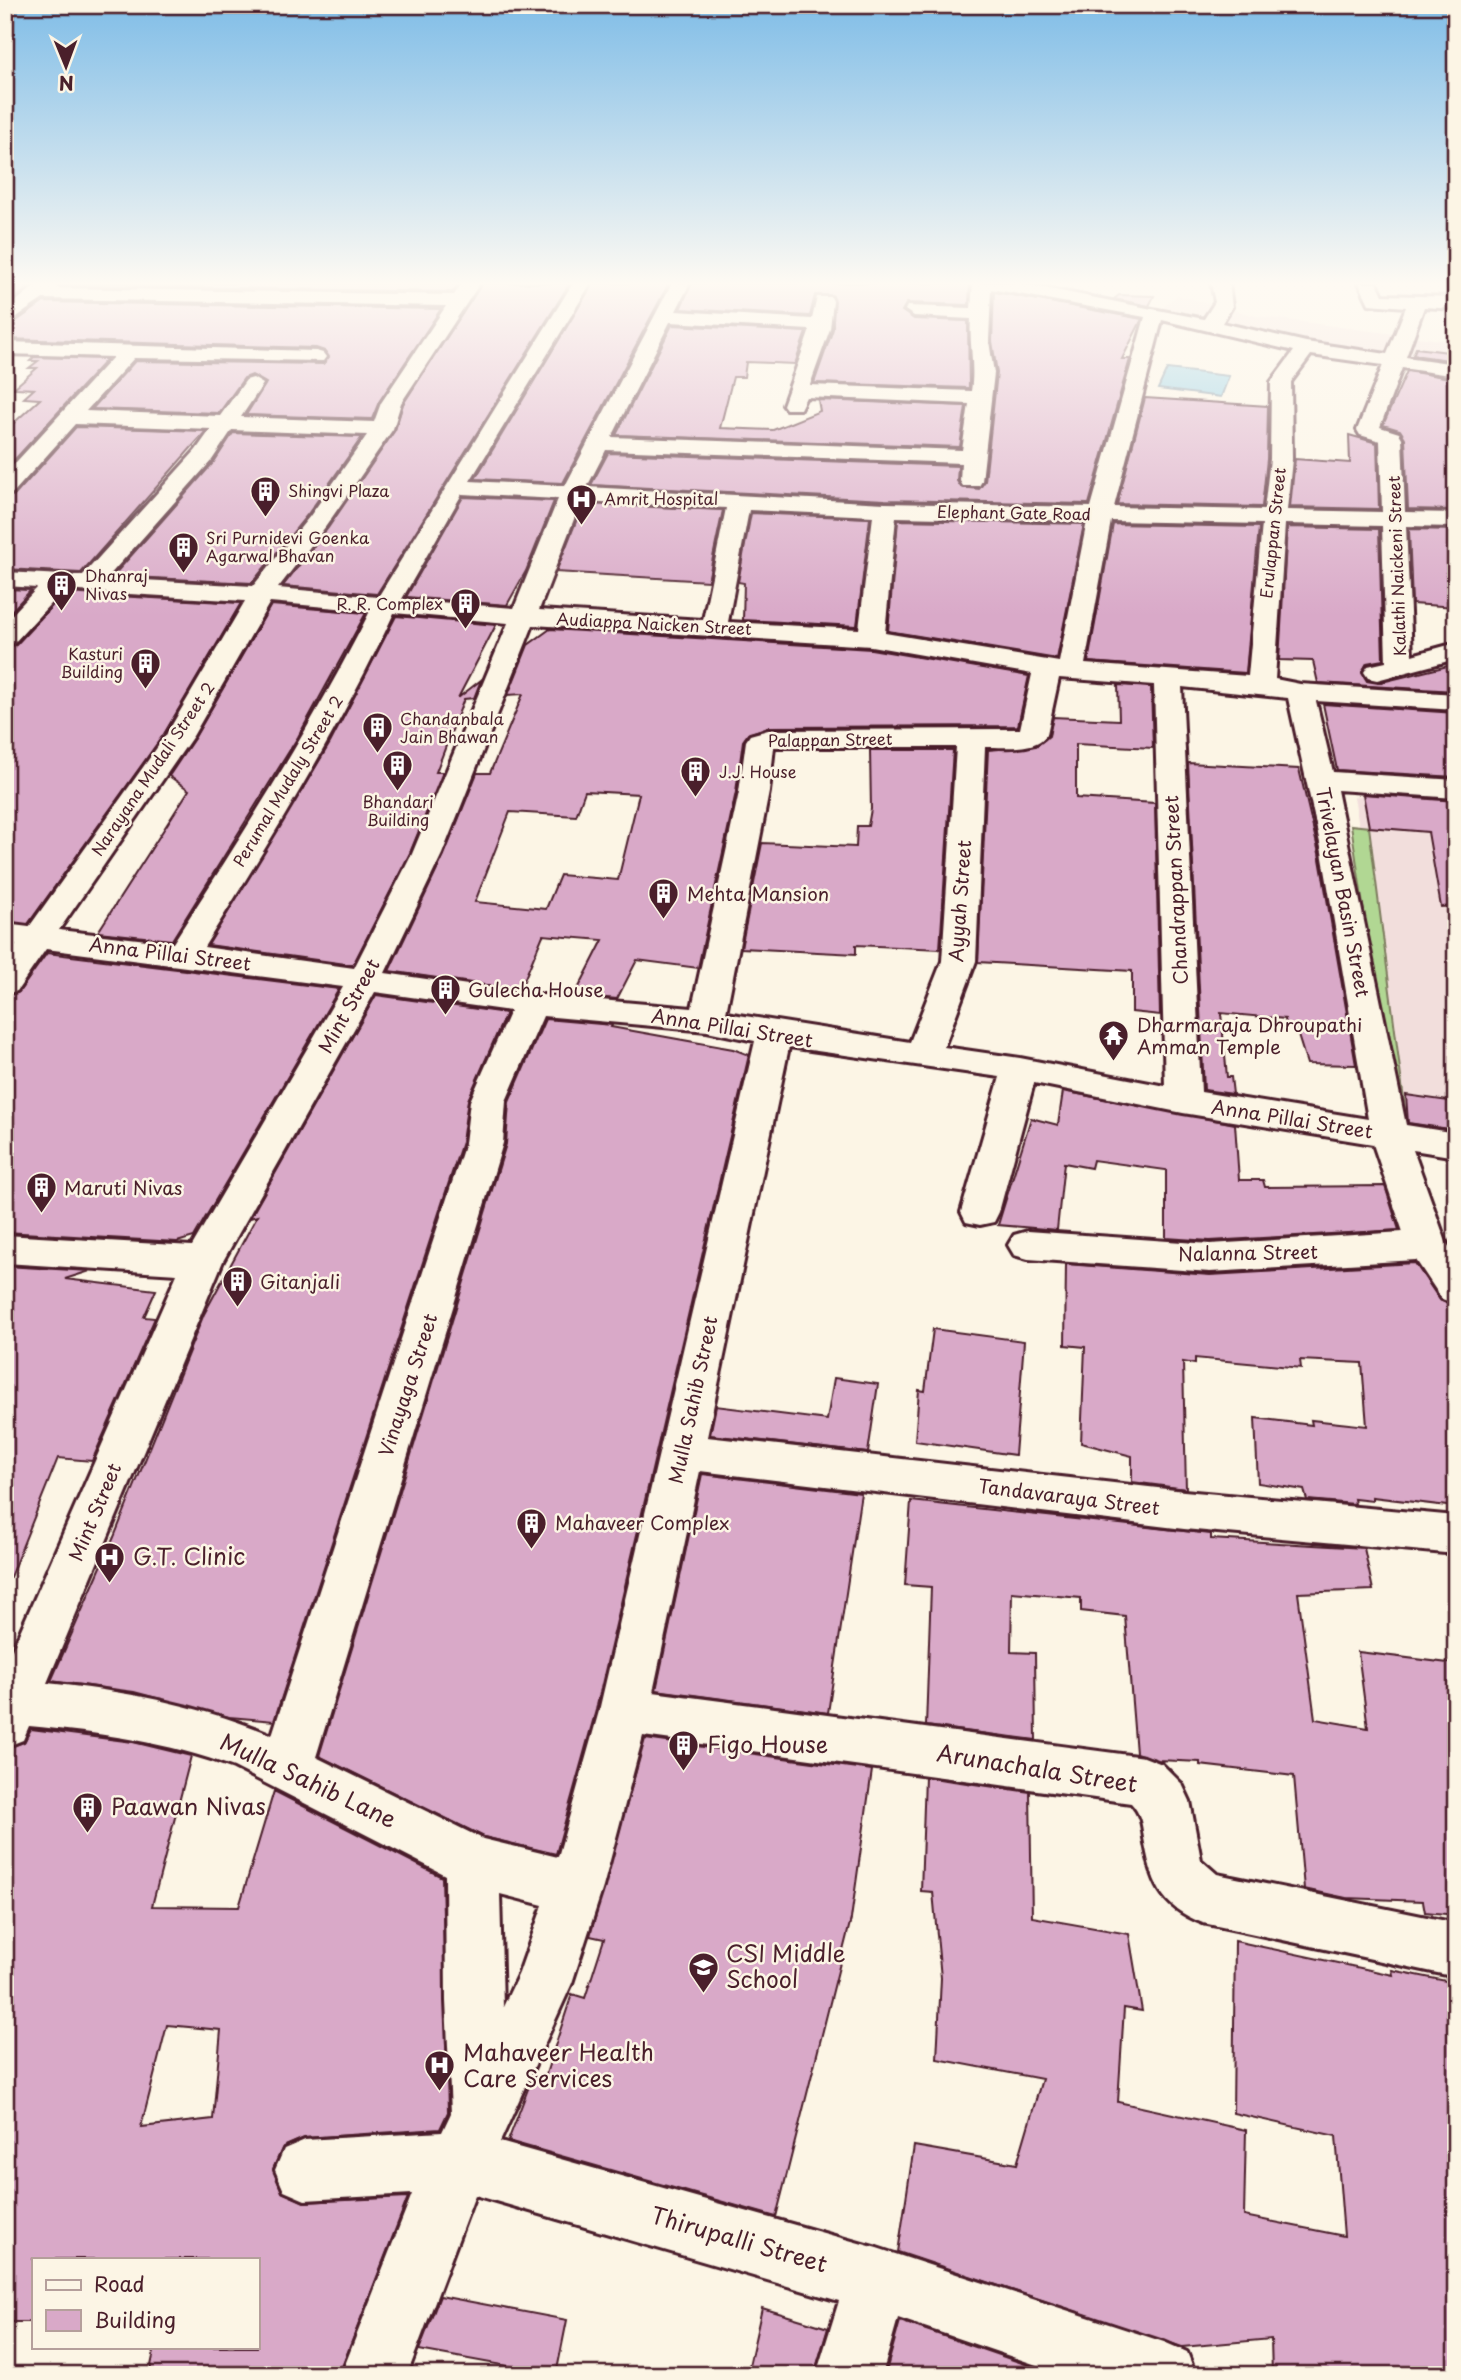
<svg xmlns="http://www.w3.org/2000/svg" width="1461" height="2380" viewBox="0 0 1461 2380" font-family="'Playpen Sans',sans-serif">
<rect width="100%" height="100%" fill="#fcf5e5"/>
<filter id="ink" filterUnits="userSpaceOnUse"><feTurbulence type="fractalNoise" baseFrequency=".0143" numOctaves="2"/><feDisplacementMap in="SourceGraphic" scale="14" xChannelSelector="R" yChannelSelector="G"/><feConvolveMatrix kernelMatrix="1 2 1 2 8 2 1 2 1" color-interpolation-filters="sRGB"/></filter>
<g filter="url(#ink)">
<!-- built -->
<path fill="#f2dedc" d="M1177 295 1256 316 1456 342V366L1387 357 1158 312Z
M1372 793 1456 800V1139L1408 1132 1369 827 1359 826 1354 797Z"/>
<!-- green -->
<path fill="#b1d793" stroke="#7e7b5f" stroke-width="2" d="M1351 825 1369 827 1408 1132 1393 1106Z"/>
<!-- water -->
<path fill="#84cae5" stroke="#6d869b" stroke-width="2" d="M1167 369 1229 376 1221 397 1158 389Z"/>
<!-- building -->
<path fill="#d9a9c8" stroke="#4a1f2b" stroke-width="2" fill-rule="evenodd" d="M5 283H35L5 306Z
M62 283H459L453 292 61 285Z
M482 283H570L377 594 283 586 328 528 395 430 403 404Z
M593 283H669L563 483 475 479Z
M692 283H970L969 305 907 303 902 311 914 319 968 321 969 388 814 383 833 329V296L815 295 810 316 680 309Z
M994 292 1142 319 1122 359H1130L1089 504 885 500 591 485 608 453 958 466 957 481 961 487 979 489 985 481 997 373 992 341Z
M1119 295 1154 296 1149 306 1114 299Z
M44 302 441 309 379 402 372 419 246 415 266 383 252 375 244 378 219 413 92 409 135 361 323 364 329 357 325 351 316 348 5 339V329Z
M672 325 806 332 795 364 746 362 744 377H733L720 428 773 430 820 411 818 400 966 406 960 447 616 435Z
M1416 348 1456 353V361L1413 355Z
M34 357 107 359 5 470V431L40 399 24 398 34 389 14 388 37 368H29L38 361H30Z
M1407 371 1456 379V510L1408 509 1405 438 1400 430 1383 425Z
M1145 398 1268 406 1267 459 1262 507 1117 504Z
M76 427 206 431 81 573 5 569V497L15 495Z
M233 433 362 437 308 514 252 583 113 576 214 462Z
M1349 435 1377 443 1379 509 1290 507 1295 459 1350 463Z
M463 497 554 501 526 571 507 605 406 597Z
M583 504 723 510 708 581 556 572Z
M751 513 870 518 857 626 743 620 744 583 738 582Z
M898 520 1084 524 1057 659 888 631Z
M1113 524 1259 527 1246 673 1088 662Z
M1287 527 1379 529 1383 660 1367 663 1362 673 1367 681 1378 683 1456 664V691L1318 683 1313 661 1279 660Z
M1409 529 1456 530V607L1412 604Z
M5 589 31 590 5 618Z
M64 593 241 603 164 734 28 924 5 921V647L16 645Z
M271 605 366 613 298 737 172 940 98 932 189 790 169 776 195 737Z
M396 616 496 625 458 698 481 680 474 698 464 699 436 772H443L410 853 353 965 208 945 330 743Z
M550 629 871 649 1029 676 1018 726 768 727 748 734 743 741 736 792 698 968 637 960 617 999 575 995 603 940 543 935 520 990 389 971 444 855 477 773H490L523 694 508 695 528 645ZM585 791 639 794 618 880 560 875 546 909 475 902 510 812 576 816Z
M1118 685 1151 687 1153 748 1076 744V798L1155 803 1160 1015 1132 1012V971L978 962 988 750 1036 746 1049 736 1053 717 1119 720Z
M1323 704 1456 713V777L1337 770Z
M870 750H953L940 949 856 945V954L741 948 762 843 856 847 857 826H868L871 809Z
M1188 763 1299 769 1319 853 1356 1065 1307 1064 1295 1026H1286L1285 1019 1221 1013 1227 1077H1231L1233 1094 1204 1090Z
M1363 794 1456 801V906L1441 907 1428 832 1369 827Z
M47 953 339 989 194 1237 177 1242 5 1232V996L19 992Z
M376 995 506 1013 468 1100 462 1142 274 1721 229 1717 134 1692 51 1681 114 1537 204 1314 257 1216 250 1218Z
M545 1019 612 1025 611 1027 733 1049 749 1055 596 1710 556 1854 484 1837 319 1756 506 1144 509 1102Z
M1063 1091 1235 1124 1239 1180H1263L1265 1187 1385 1186 1399 1230 1210 1241 1166 1238V1170L1093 1160 1091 1168 1064 1163 1057 1230 998 1225 1031 1118 1058 1125Z
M1406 1095 1456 1102V1130L1408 1123Z
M1415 1263 1440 1300 1456 1308V1507L1372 1497V1501L1354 1499 1355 1504 1307 1500 1304 1490 1258 1483 1255 1418 1312 1425 1311 1420 1367 1426 1362 1363 1300 1360 1301 1368 1195 1358V1364L1183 1362 1186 1489 1132 1482V1456L1081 1443 1085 1347 1065 1345 1066 1264 1210 1275Z
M5 1266 90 1271 65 1279 156 1290 144 1317 155 1318 92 1461 58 1458 6 1587Z
M933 1329 1024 1341 1015 1455 915 1441 919 1390 925 1391Z
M834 1378 878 1384 868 1453 710 1435 716 1406 827 1420Z
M702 1474 861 1493 828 1713 656 1690Z
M911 1501 1211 1534V1539L1364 1548 1373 1590 1298 1593 1315 1719 1368 1728 1358 1652 1456 1664V1915L1425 1912 1423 1901 1346 1898 1304 1889 1294 1776 1200 1765V1762L1158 1760 1136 1753 1125 1616 1081 1611V1598L1012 1592 1011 1652 1035 1653 1036 1740 926 1726 931 1587 905 1585Z
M31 1729 133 1742 191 1756 152 1906 239 1907 274 1791 442 1877 448 2112 440 2129 304 2138 283 2147 273 2169 282 2192 304 2202 408 2197 339 2375H149L155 2347H257V2259H33V2322H5V1749L24 1742ZM167 2025 221 2030 213 2119 141 2127Z
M645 1739 872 1770 851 1919 776 2217 508 2141 533 2076 544 2080 572 1994 585 1998 604 1939 590 1936Z
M925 1777 1030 1792 1032 1917 1129 1934 1142 2011 1124 2008 1118 2102 1246 2130 1244 2216 1344 2236 1336 2136 1233 2113 1235 1941 1393 1975 1392 1970 1456 1983V2375H1272L1271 2339 1182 2347 898 2252 914 2146 1017 2164 1042 2079 937 2059 941 1978 933 1892 921 1891Z
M440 2296 567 2320 556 2375 419 2350Z
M762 2308 828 2328 814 2375H747Z
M900 2321 1057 2375H885Z"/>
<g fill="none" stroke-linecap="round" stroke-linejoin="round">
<defs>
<path id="minor" d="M39 283H60L56 288 454 295 462 283H480L401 403 393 429 326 526 278 588 378 597 573 283H591L470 481 565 486 672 283H690L676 311 812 319 817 297H831L833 301 830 329 810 385 971 391C975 367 969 344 971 319L914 316 905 310 907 306 971 308 973 283H1019L1204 319 1215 302 1211 283H1229L1232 307 1222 323 1306 342 1387 354 1406 307 1369 304 1359 283H1377L1383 295 1456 297V309L1424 307 1406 357 1456 364V376L1402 368 1380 427 1399 433 1402 438 1405 512 1456 513V527L1406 526 1412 655 1456 643V659L1377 680 1368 678 1364 672 1368 666 1386 662 1382 526 1285 524 1275 679 1300 684 1456 694V710L1316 701 1333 772 1456 780V798L1337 790 1406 1125 1456 1133V1157L1413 1150 1446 1242 1456 1257V1304L1442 1299 1416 1260 1210 1272 1028 1259 1014 1255 1008 1245 1014 1235 1028 1231 1210 1244 1403 1232 1373 1144 1183 1113 1034 1083 999 1212 994 1222 980 1225 966 1222 961 1212 1000 1077 789 1047 707 1437 1184 1491 1456 1516V1554L1184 1529 700 1471 653 1692 1144 1757 1162 1764 1182 1784 1190 1801 1201 1860 1217 1874 1456 1923V1977L1203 1923C1159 1906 1152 1882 1144 1838 1142 1823 1141 1814 1131 1803L643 1736 603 1887 572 1983 500 2142 877 2248 1164 2342 1187 2352 1196 2375H1066L898 2318 882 2375H816L839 2301 475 2195 407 2375H341L412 2194 305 2200 284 2191 275 2170 284 2149 305 2140 442 2132 451 2113 446 2001 445 1875 234 1767C168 1742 100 1733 29 1726L23 1740 5 1747V1666L177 1274 5 1263V1235L192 1246 343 987 46 949 17 991 5 994V960L16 945 5 944V924L29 927 166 735 245 601 63 590 14 643 5 645V622L37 588 5 586V572L82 576 196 450 211 429 75 424 13 493 5 495V474L113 357 5 354V342L316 351 323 353 326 357 323 361 134 358 86 411 220 416 246 380 253 378 263 384 241 417 374 422 381 403 446 306 43 299 5 325V310ZM991 289 1145 317 1091 507 885 503 587 487 606 450 961 463 960 481 963 486H979L982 481 994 373 989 341ZM1162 320 1294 351 1271 382 1270 459 1264 510 1114 507ZM670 322 810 330 783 405 786 409H800L806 397 969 404 962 450 612 437ZM1311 355 1383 365 1357 430 1360 435 1380 441 1382 512 1287 510 1292 459 1291 382ZM232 430 367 435 310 516 253 586 107 578 212 460ZM462 494 558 499 514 608 402 599ZM581 501 726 508 703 620 539 610ZM749 510 873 516 859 629 728 622ZM896 517 1087 521 1059 662 885 633ZM1111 521 1262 524 1248 676 1085 664ZM270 602 370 611C312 727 243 834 173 943L59 930 193 736ZM394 613 508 623 412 854 354 968 204 947C272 838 339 730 394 613ZM533 625 871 646 1032 674 1020 729 768 730 750 735 746 741 739 792 692 1008 531 994 385 973 442 854ZM1059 678 1154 685 1165 1086 1020 1058 944 1047 976 961 985 747C1004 746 1035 752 1047 734ZM1182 687 1288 698 1322 852 1368 1119 1201 1092ZM774 747H956L942 961 910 1042 726 1013 769 792ZM375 992 510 1011 470 1101 465 1143 272 1735C199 1705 125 1691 47 1683L223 1261ZM543 1016 707 1031 755 1041 599 1711 558 1857 483 1839 316 1757 503 1143 506 1101ZM500 1894 543 1905 519 1973 503 2007Z"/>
</defs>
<!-- minor casing -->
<use href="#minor" stroke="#4a1f2b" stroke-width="6"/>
<!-- minor -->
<use href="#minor" fill="#fcf5e5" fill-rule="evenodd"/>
</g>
</g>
<!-- sky -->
<linearGradient id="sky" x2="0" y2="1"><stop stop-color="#80bde7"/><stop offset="0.46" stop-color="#fefaf3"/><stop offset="1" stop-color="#fefaf3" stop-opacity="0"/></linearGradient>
<rect width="1461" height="616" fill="url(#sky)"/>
<!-- icons -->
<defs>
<symbol id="building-pin" viewBox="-11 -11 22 30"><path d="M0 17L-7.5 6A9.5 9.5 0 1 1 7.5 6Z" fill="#4a1f2b" stroke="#fcf5e5"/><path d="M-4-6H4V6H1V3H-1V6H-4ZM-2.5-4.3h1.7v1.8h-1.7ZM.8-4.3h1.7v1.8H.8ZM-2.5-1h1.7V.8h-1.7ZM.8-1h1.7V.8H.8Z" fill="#fff"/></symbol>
<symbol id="hospital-pin" viewBox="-11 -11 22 30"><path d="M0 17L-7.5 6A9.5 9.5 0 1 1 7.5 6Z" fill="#4a1f2b" stroke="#fcf5e5"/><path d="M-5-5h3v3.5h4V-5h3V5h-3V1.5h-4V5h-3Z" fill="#fff"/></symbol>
<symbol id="temple-pin" viewBox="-11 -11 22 30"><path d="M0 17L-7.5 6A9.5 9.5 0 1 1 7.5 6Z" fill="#4a1f2b" stroke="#fcf5e5"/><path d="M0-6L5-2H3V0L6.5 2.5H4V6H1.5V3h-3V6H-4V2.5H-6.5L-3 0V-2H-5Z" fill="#fff"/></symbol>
<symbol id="school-pin" viewBox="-11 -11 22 30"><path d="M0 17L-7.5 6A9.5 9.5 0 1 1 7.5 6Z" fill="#4a1f2b" stroke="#fcf5e5"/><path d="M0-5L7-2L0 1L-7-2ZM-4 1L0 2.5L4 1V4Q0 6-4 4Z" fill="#fff"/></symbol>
</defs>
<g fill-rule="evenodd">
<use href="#building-pin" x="248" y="474" width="35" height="47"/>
<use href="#hospital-pin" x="564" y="482" width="35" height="47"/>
<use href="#building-pin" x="166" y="530" width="35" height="47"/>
<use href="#building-pin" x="44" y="568" width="35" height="47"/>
<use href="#building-pin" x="448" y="586" width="35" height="47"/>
<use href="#building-pin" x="128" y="646" width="35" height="47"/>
<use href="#building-pin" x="360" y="710" width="35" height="47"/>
<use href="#building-pin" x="380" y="748" width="35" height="47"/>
<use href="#building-pin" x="678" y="754" width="35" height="47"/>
<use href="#building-pin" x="646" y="876" width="35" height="47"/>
<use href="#building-pin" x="428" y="972" width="35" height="47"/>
<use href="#temple-pin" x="1096" y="1018" width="35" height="47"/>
<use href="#building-pin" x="24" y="1170" width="35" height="47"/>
<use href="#building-pin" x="220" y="1264" width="35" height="47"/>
<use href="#building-pin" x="514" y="1506" width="35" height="47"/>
<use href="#hospital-pin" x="92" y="1540" width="35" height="47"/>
<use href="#building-pin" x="666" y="1728" width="35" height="47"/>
<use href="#building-pin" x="70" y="1790" width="35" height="47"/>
<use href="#school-pin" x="686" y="1950" width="35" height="47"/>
<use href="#hospital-pin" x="422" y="2048" width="35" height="47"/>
</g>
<g text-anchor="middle" stroke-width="5" stroke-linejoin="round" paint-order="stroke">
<!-- far-poi labels -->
<g font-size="16" fill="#4a1f2b" stroke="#fcf5e5" text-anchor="start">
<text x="288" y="497">Shingvi Plaza</text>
<text x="604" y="505">Amrit Hospital</text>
<text x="206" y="544">Sri Purnidevi Goenka<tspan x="206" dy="18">Agarwal Bhavan</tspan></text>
<text x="85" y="582">Dhanraj<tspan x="85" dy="18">Nivas</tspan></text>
<text x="443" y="610" text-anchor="end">R. R. Complex</text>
<text x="123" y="660" text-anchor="end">Kasturi<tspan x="123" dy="18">Building</tspan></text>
<text x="400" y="725">Chandanbala<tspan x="400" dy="18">Jain Bhawan</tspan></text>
<text x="719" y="778">J.J. House</text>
<text x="398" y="808" text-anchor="middle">Bhandari<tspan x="398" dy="18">Building</tspan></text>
</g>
<!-- far-street labels -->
<g font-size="16" fill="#4a1f2b" stroke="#fcf5e5">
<text transform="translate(1014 513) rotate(1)" y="6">Elephant Gate Road</text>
<text transform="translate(1273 533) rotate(-84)" y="6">Erulappan Street</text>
<text transform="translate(1397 566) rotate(-92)" y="6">Kalathi Naickeni Street</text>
<text transform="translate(654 624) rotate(3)" y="6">Audiappa Naicken Street</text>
<text transform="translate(830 740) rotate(-1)" y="6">Palappan Street</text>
<text transform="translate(153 769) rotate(-56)" y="6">Narayana Mudali Street 2</text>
<text transform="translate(288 781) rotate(-59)" y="6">Perumal Mudaly Street 2</text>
</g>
<!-- street labels -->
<g font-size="19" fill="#4a1f2b" stroke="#fcf5e5">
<text transform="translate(1176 890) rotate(-93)" y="7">Chandrappan Street</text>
<text transform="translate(1343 892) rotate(79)" y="7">Trivelayan Basin Street</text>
<text transform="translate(960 901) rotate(-86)" y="7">Ayyah Street</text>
<text transform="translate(170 954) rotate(7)" y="7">Anna Pillai Street</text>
<text transform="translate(349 1006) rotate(-61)" y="7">Mint Street</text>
<text transform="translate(732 1028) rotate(9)" y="7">Anna Pillai Street</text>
<text transform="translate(1292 1119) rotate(9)" y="7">Anna Pillai Street</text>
<text transform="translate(1248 1253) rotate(-1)" y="7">Nalanna Street</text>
<text transform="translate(408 1385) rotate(-72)" y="7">Vinayaga Street</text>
<text transform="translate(693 1400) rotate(-78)" y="7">Mulla Sahib Street</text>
<text transform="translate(1069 1497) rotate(7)" y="7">Tandavaraya Street</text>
<text transform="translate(95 1512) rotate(-67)" y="7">Mint Street</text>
</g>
<!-- poi labels -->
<g font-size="19" fill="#4a1f2b" stroke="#fcf5e5" text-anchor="start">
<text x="687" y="901">Mehta Mansion</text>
<text x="468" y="997">Gulecha House</text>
<text x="1137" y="1032">Dharmaraja Dhroupathi<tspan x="1137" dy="22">Amman Temple</tspan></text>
<text x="64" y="1195">Maruti Nivas</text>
<text x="260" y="1289">Gitanjali</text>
<text x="555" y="1530">Mahaveer Complex</text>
</g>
<!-- near-poi labels -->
<g font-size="23" fill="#4a1f2b" stroke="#fcf5e5" text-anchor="start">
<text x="133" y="1565">G.T. Clinic</text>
<text x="707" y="1753">Figo House</text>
<text x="111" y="1815">Paawan Nivas</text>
<text x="726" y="1962">CSI Middle<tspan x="726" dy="26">School</tspan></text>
<text x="463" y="2061">Mahaveer Health<tspan x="463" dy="26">Care Services</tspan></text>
</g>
<!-- near-street labels -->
<g font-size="23" fill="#4a1f2b" stroke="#fcf5e5">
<text transform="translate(1037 1769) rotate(9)" y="8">Arunachala Street</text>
<text transform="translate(308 1781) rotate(25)" y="8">Mulla Sahib Lane</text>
<text transform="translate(739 2240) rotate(16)" y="8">Thirupalli Street</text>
</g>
</g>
<!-- margin -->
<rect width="1461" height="2380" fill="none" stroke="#fcf5e5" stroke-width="28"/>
<rect x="14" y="14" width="1433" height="2352" fill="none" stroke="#4a1f2b" stroke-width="2.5" filter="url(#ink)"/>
<!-- legend -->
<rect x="32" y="2258" width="228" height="91" fill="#fcf5e5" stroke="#b59f9b" stroke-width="2"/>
<rect x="46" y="2280" width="35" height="10" fill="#fcf5e5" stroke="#b59f9b" stroke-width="2"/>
<text x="94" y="2292" font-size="21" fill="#4a1f2b">Road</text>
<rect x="46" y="2310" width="35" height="21" fill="#d9a9c8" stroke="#b59f9b" stroke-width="2"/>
<text x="94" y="2328" font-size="21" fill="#4a1f2b">Building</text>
<!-- north arrow -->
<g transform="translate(66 66) rotate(179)" stroke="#fcf5e5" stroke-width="5" paint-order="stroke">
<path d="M0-5L12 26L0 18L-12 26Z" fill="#4a1f2b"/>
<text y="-10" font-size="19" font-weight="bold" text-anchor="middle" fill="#4a1f2b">N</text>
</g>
</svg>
